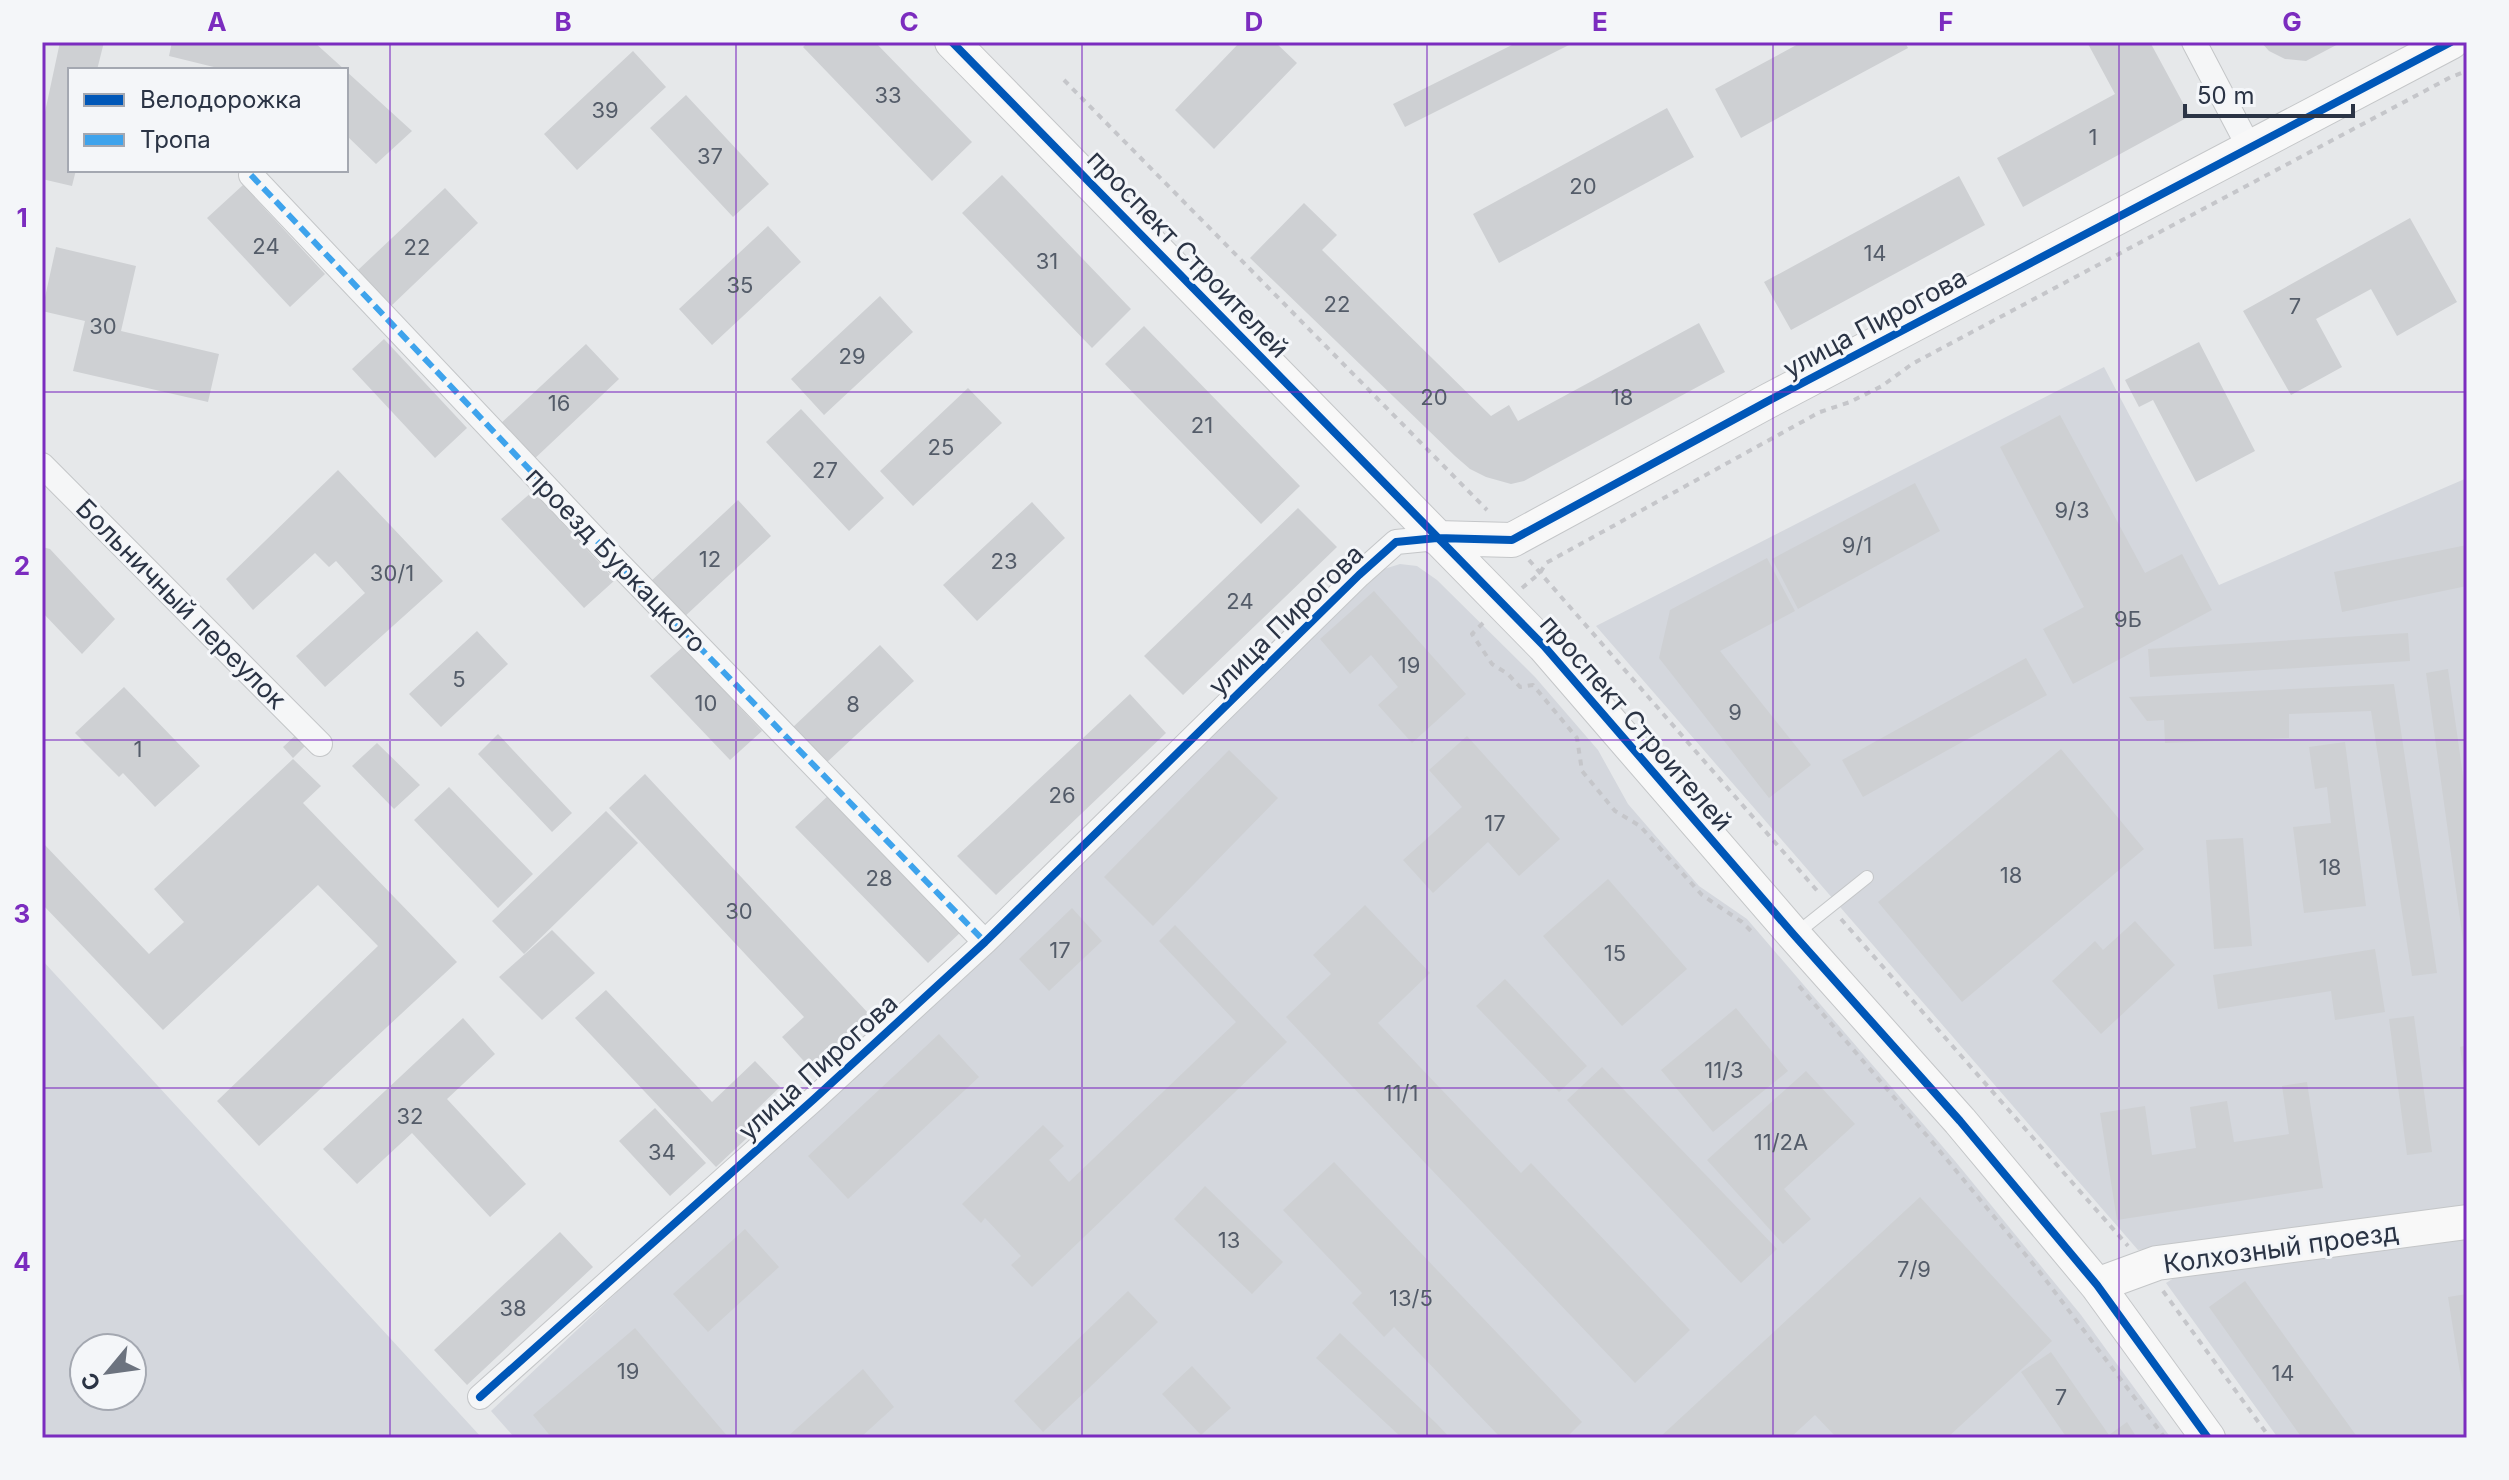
<svg xmlns="http://www.w3.org/2000/svg" width="2509" height="1480" viewBox="0 0 2509 1480" font-family="Inter,sans-serif">
<rect width="100%" height="100%" fill="#e6e8ea"/>
<!-- built -->
<path fill="#d4d7dd" fill-rule="evenodd" d="M2104 367 2219 585 2467 478V1206L2138 1250 1596 626Z
M1400 564 1417 566 1437 580 1535 677 1598 750 1628 804 1699 886 1747 919 1955 1161 2081 1315 2171 1438H515L491 1411 1384 569Z
M42 960 482 1438H42ZM84 1348H132V1396H84Z
M2467 1236V1438H2278L2166 1283 2182 1273Z"/>
<!-- building -->
<path fill="#ced0d3" d="M60 42H104L97 70H70V170H76L72 186 42 179V126Z
M172 42H314L345 70H226L169 56Z
M808 42H875L972 142 932 181 803 47Z
M1240 42H1275L1297 63 1214 149 1175 110Z
M1518 42H1575L1405 127 1393 104Z
M1802 42H1905L1908 48 1741 138 1715 89Z
M2087 42H2150L2190 116 2023 207 1997 158 2115 94Z
M2261 42H2342L2306 61 2285 59 2269 51Z
M633 51 666 87 577 170 544 134Z
M346 71 412 131 376 164 346 135Z
M686 95 769 184 733 217 650 128Z
M1667 108 1694 157 1499 263 1473 214Z
M1002 175 1131 309 1092 348 962 213Z
M1959 176 1985 225 1791 330 1764 282Z
M243 185 325 274 290 307 207 218Z
M445 188 478 223 390 307 357 271Z
M1304 203 1337 235 1322 250 1491 416 1509 405 1518 421 1699 323 1725 372 1524 481 1511 484 1486 477 1470 469 1455 456 1250 258Z
M2410 218 2457 302 2397 336 2371 289 2316 319 2342 367 2291 395 2243 311Z
M768 226 801 262 712 345 679 309Z
M56 247 136 266 121 331 219 354 208 402 73 371 85 321 42 311Z
M880 296 913 332 824 415 791 379Z
M1144 326 1300 486 1261 524 1105 364Z
M384 339 467 428 435 458 352 369Z
M2199 342 2255 451 2196 482 2153 400 2139 407 2125 380Z
M586 344 619 379 531 462 498 426Z
M968 388 1002 423 913 506 880 471Z
M801 409 884 498 849 531 766 442Z
M2060 415 2145 573 2182 554 2212 610 2073 684 2043 629 2084 607 2000 447Z
M338 470 443 581 325 687 296 656 365 593 336 561 329 567 315 553 253 610 226 579Z
M1915 483 1940 531 1798 609 1772 559Z
M533 491 615 580 584 608 501 519Z
M738 500 771 536 682 619 649 583Z
M1032 502 1065 538 977 621 943 585Z
M1298 508 1337 547 1183 695 1144 656Z
M2467 545V586L2342 612 2334 572Z
M42 547 50 549 115 619 82 654 42 612Z
M1767 558 1795 611 1720 651 1811 765 1769 798 1659 658 1670 610Z
M1374 591 1466 694 1412 743 1378 705 1398 687 1371 655 1350 674 1320 639Z
M477 631 508 664 441 727 409 694Z
M2408 633 2410 661 2150 677 2148 649Z
M880 645 914 681 825 764 792 728Z
M683 647 762 731 730 760 650 676Z
M2026 658 2047 695 1863 797 1842 760Z
M2448 669 2467 805V955H2465L2426 673Z
M2394 684 2437 973 2412 976 2371 711 2289 714V738L2165 743 2164 720 2147 721 2129 697Z
M124 687 200 766 155 807 123 773 119 777 75 733Z
M1130 694 1166 733 996 895 957 856Z
M298 733 308 743 293 758 283 747Z
M498 734 572 813 552 832 478 754Z
M1467 736 1560 839 1519 876 1488 842 1433 893 1403 860 1462 807 1429 770Z
M2345 742 2366 906 2304 913 2293 827 2331 823 2327 787 2315 789 2309 747Z
M377 743 420 785 394 809 352 766Z
M2061 749 2144 849 1962 1002 1878 902Z
M1229 750 1278 798 1153 926 1104 877Z
M293 759 321 786 303 803 457 962 259 1146 217 1101 378 946 318 885 163 1030 42 904V842L149 954 184 922 154 889Z
M645 774 869 1014 811 1069 782 1037 804 1017 609 808Z
M449 787 533 874 498 908 414 820Z
M831 793 963 930 928 963 795 827Z
M606 811 638 843 524 954 492 921Z
M2243 838 2252 946 2214 949 2206 840Z
M1608 879 1687 969 1622 1026 1543 936Z
M1365 905 1430 973 1378 1023 1521 1173 1531 1163 1690 1330 1635 1383 1286 1017 1331 974 1313 955Z
M1072 908 1102 941 1049 991 1019 959Z
M2135 921 2175 965 2101 1034 2052 981 2095 941 2103 950Z
M1175 925 1287 1042 1032 1287 1011 1265 1021 1256 985 1218 981 1223 962 1204 1043 1125 1064 1146 1049 1160 1069 1182 1236 1022 1159 941Z
M552 930 595 973 542 1020 499 977Z
M2375 949 2385 1012 2335 1020 2331 991 2218 1009 2213 975Z
M1505 979 1587 1066 1559 1092 1476 1006Z
M606 990 712 1102 755 1061 780 1087 753 1113 763 1123 716 1167 575 1018Z
M1736 1008 1788 1071 1713 1132 1661 1070Z
M2414 1016 2432 1152 2407 1155 2389 1019Z
M463 1018 495 1054 447 1099 526 1184 490 1217 412 1133 357 1184 323 1149Z
M939 1034 979 1077 848 1199 808 1156Z
M2467 1045V1081L2465 1082 2460 1047Z
M1602 1067 1777 1249 1741 1283 1567 1100Z
M1806 1071 1855 1124 1784 1189 1811 1219 1783 1244 1707 1160Z
M2307 1082 2323 1188 2117 1220 2100 1113 2145 1106 2152 1155 2196 1148 2190 1107 2227 1101 2234 1142 2289 1134 2282 1086Z
M655 1108 706 1163 670 1196 619 1141Z
M1334 1162 1582 1422 1566 1438H1501L1394 1327 1384 1337 1352 1303 1362 1293 1283 1210Z
M1205 1186 1283 1262 1252 1294 1174 1219Z
M1920 1197 2052 1341 1947 1438H1837L1815 1415 1790 1438H1659Z
M745 1229 779 1267 708 1332 673 1294Z
M560 1232 593 1267 467 1385 434 1350Z
M2245 1281 2358 1438H2302L2209 1307Z
M1128 1291 1158 1322 1043 1432 1014 1401Z
M2467 1294V1403L2465 1404 2448 1297Z
M635 1328 729 1438H552L533 1415Z
M1340 1333 1437 1424 1450 1438H1402L1316 1358Z
M2051 1352 2109 1435 2127 1422 2137 1438H2067L2021 1372Z
M1192 1366 1231 1408 1201 1435 1162 1394Z
M863 1369 894 1407 860 1438H786Z"/>
<g fill="none" stroke-linecap="round" stroke-linejoin="round">
<defs>
<path id="lane" d="M1797 933 1867 877"/>
<path id="street" d="M2194 42 2249 147
M251 175 617 562 985 942
M42 465 320 744
M480 1397 814 1099 985 942 1359 575 1396 542 1437 538"/>
<path id="secondary" d="M952 42 1544 646 1794 935 1960 1121 2097 1285 2208 1438
M1437 538 1512 540 1768 401 2451 42
M2097 1285 2157 1263 2467 1222"/>
</defs>
<!-- lane casing -->
<use href="#lane" stroke="#c4c6c8" stroke-width="14"/>
<!-- street casing -->
<use href="#street" stroke="#c4c6c8" stroke-width="26"/>
<!-- secondary casing -->
<use href="#secondary" stroke="#c4c6c8" stroke-width="36"/>
<!-- path -->
<path stroke="#c5c6ca" stroke-width="4" stroke-dasharray="6 6" stroke-linecap="butt" d="M1064 80 1487 510
M1529 560 1820 894
M1522 588 1540 573 1546 563 1820 412 1850 402 1882 386 1912 364 2451 77 2467 71
M1483 623 1472 634 1492 664 1508 674 1520 687 1533 685 1577 738 1582 771 1615 811 1640 826 1702 895 1742 922 1754 934
M1841 919 2128 1246
M1799 986 1934 1144 2039 1271 2165 1438
M2163 1291 2270 1438"/>
<!-- lane -->
<use href="#lane" stroke="#f5f6f7" stroke-width="12"/>
<!-- street -->
<use href="#street" stroke="#f5f6f7" stroke-width="24"/>
<!-- secondary -->
<use href="#secondary" stroke="#f8f8f8" stroke-width="34"/>
<!-- quiet -->
<path stroke="#3ea3ec" stroke-width="6" stroke-dasharray="12 6" stroke-linecap="butt" d="M251 175 617 562 985 942"/>
<defs>
<path id="cycleway" d="M952 42 1544 646 1794 935 1960 1121 2097 1285 2208 1438
M480 1397 814 1099 985 942 1359 575 1396 542 1437 538 1512 540 1768 401 2451 42"/>
</defs>
<!-- cycleway casing -->
<use href="#cycleway" stroke="#f4f6f9" stroke-width="13"/>
<!-- cycleway -->
<use href="#cycleway" stroke="#0057b8" stroke-width="8"/>
</g>
<!-- grid -->
<path fill="none" stroke="#7b2cbf" stroke-width="2" stroke-opacity="0.55" d="M390 42V1438M736 42V1438M1082 42V1438M1427 42V1438M1773 42V1438M2119 42V1438M42 392H2467M42 740H2467M42 1088H2467"/>
<g text-anchor="middle" stroke-width="6" stroke-linejoin="round" paint-order="stroke">
<!-- number labels -->
<g font-size="22" fill="#545c69">
<text x="888" y="103">33</text>
<text x="605" y="118">39</text>
<text x="2093" y="145">1</text>
<text x="710" y="164">37</text>
<text x="1583" y="194">20</text>
<text x="266" y="254">24</text>
<text x="417" y="255">22</text>
<text x="1875" y="261">14</text>
<text x="1047" y="269">31</text>
<text x="740" y="293">35</text>
<text x="1337" y="312">22</text>
<text x="2295" y="314">7</text>
<text x="103" y="334">30</text>
<text x="852" y="364">29</text>
<text x="1434" y="405">20</text>
<text x="1622" y="405">18</text>
<text x="559" y="411">16</text>
<text x="1202" y="433">21</text>
<text x="941" y="455">25</text>
<text x="825" y="478">27</text>
<text x="2072" y="518">9/3</text>
<text x="1857" y="553">9/1</text>
<text x="710" y="567">12</text>
<text x="1004" y="569">23</text>
<text x="392" y="581">30/1</text>
<text x="1240" y="609">24</text>
<text x="2128" y="627">9Б</text>
<text x="1409" y="673">19</text>
<text x="459" y="687">5</text>
<text x="706" y="711">10</text>
<text x="853" y="712">8</text>
<text x="1735" y="720">9</text>
<text x="138" y="757">1</text>
<text x="1062" y="803">26</text>
<text x="1495" y="831">17</text>
<text x="2330" y="875">18</text>
<text x="2011" y="883">18</text>
<text x="879" y="886">28</text>
<text x="739" y="919">30</text>
<text x="1060" y="958">17</text>
<text x="1615" y="961">15</text>
<text x="1724" y="1078">11/3</text>
<text x="1401" y="1101">11/1</text>
<text x="410" y="1124">32</text>
<text x="1781" y="1150">11/2А</text>
<text x="662" y="1160">34</text>
<text x="1229" y="1248">13</text>
<text x="1914" y="1277">7/9</text>
<text x="1411" y="1306">13/5</text>
<text x="513" y="1316">38</text>
<text x="628" y="1379">19</text>
<text x="2283" y="1381">14</text>
<text x="2061" y="1405">7</text>
</g>
<!-- street labels -->
<g font-size="26" fill="#2b3445" stroke="#f4f6f9">
<text transform="translate(1188 254) rotate(46)" y="9">проспект Строителей</text>
<text transform="translate(1875 323) rotate(-28)" y="9">улица Пирогова</text>
<text transform="translate(616 560) rotate(46)" y="9">проезд Буркацкого</text>
<text transform="translate(181 604) rotate(45)" y="9">Больничный переулок</text>
<text transform="translate(1286 620) rotate(-44)" y="9">улица Пирогова</text>
<text transform="translate(1636 723) rotate(49)" y="9">проспект Строителей</text>
<text transform="translate(818 1067) rotate(-42)" y="9">улица Пирогова</text>
<text transform="translate(2281 1248) rotate(-8)" y="9">Колхозный проезд</text>
</g>
</g>
<!-- border -->
<rect width="2509" height="1480" fill="none" stroke="#f4f6f9" stroke-width="88"/>
<!-- legend -->
<rect x="68" y="68" width="280" height="104" fill="#f4f6f9" stroke="#a4a8b1" stroke-width="2"/>
<rect x="84" y="94" width="40" height="12" fill="#0057b8" stroke="#a4a8b1" stroke-width="2"/>
<text x="140" y="108" font-size="24" fill="#2b3445">Велодорожка</text>
<rect x="84" y="134" width="40" height="12" fill="#3ea3ec" stroke="#a4a8b1" stroke-width="2"/>
<text x="140" y="148" font-size="24" fill="#2b3445">Тропа</text>
<!-- north arrow -->
<g transform="translate(108 1372) rotate(241)"><circle r="38" fill="#f4f6f9" stroke="#a4a8b1" stroke-width="2"/>
<path d="M0-6L14 30L0 20L-14 30Z" fill="#6c737f"/>
<text y="-12" font-size="22" font-weight="bold" text-anchor="middle" fill="#2b3445">С</text>
</g>
<!-- scale -->
<path d="M2185 104v12h168v-12" fill="none" stroke="#2b3445" stroke-width="4"/>
<text x="2197" y="104" font-size="24" fill="#2b3445" stroke="#f4f6f9" stroke-width="6" paint-order="stroke">50 m</text>
<rect x="44" y="44" width="2421" height="1392" fill="none" stroke="#7b2cbf" stroke-width="3"/>
<g font-size="26" text-anchor="middle" font-weight="bold" fill="#7b2cbf">
<text x="217" y="31">A</text>
<text x="563" y="31">B</text>
<text x="909" y="31">C</text>
<text x="1254" y="31">D</text>
<text x="1600" y="31">E</text>
<text x="1946" y="31">F</text>
<text x="2292" y="31">G</text>
<text x="22" y="227">1</text>
<text x="22" y="575">2</text>
<text x="22" y="923">3</text>
<text x="22" y="1271">4</text>
</g>
</svg>
